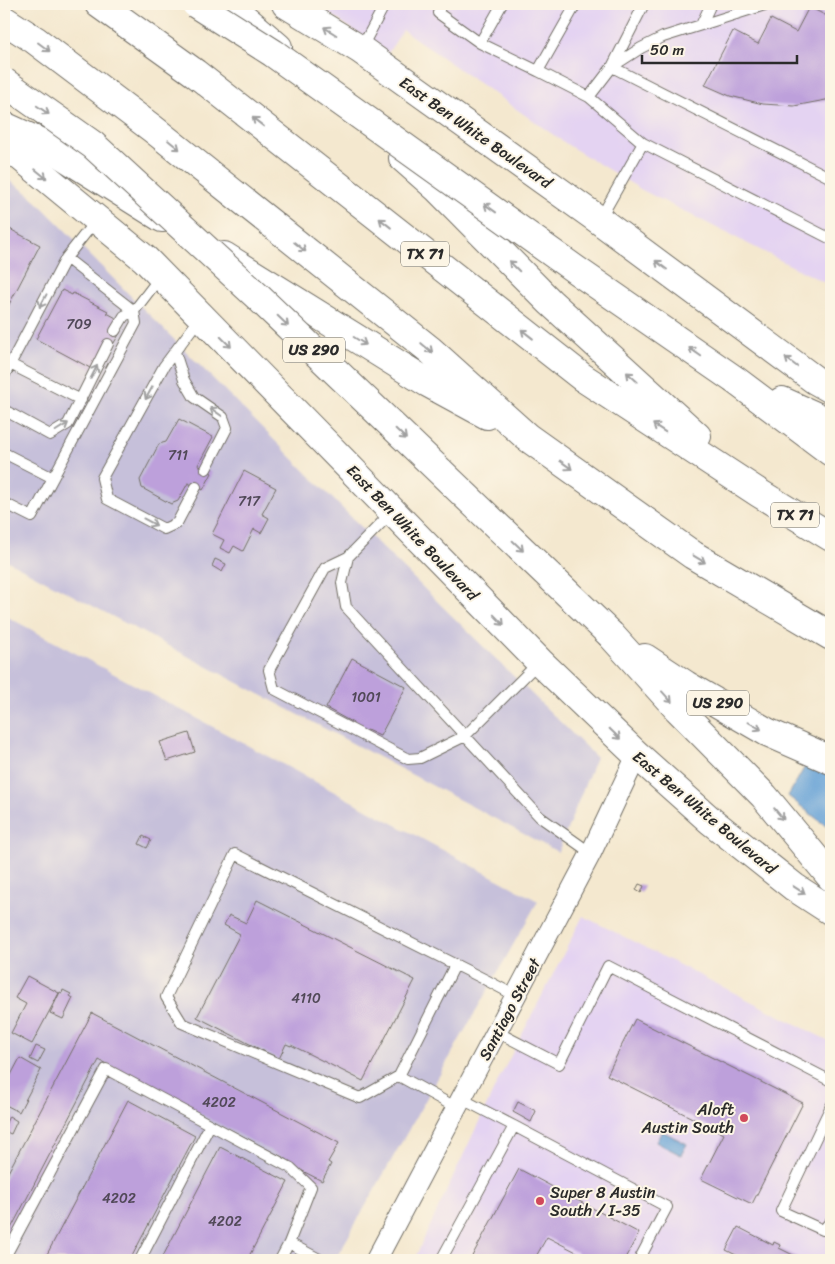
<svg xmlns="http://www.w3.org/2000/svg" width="835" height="1264" viewBox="0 0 835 1264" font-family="Sriracha,sans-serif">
<rect width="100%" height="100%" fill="#fcf5e5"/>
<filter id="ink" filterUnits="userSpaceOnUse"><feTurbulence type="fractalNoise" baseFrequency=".02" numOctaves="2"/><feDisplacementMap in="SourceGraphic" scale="10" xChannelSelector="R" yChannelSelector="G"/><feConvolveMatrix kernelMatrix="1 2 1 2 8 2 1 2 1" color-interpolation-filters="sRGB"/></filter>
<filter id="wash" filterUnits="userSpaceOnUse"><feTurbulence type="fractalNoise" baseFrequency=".0096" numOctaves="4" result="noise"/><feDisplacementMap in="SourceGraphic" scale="20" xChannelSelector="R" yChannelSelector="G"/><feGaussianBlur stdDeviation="1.12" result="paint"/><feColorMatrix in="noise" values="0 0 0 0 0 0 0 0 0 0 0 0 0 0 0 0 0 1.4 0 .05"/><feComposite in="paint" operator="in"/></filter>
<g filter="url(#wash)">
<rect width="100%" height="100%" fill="#f4e8cf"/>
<!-- built -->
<path fill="#e4d3f2" d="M315 4H831V286L642 190 568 145 403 30 388 53Z
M583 916 831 1042V1260H414L499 1079Z"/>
<!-- industrial -->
<path fill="#c6c0da" d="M4 177 29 194 344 510 596 757 558 852 4 559Z
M4 615 538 901 335 1260H4Z"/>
<!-- water -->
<path fill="#66a2d7" stroke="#486681" d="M818 744 831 749V830L788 796Z
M662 1131 687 1144 681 1155 656 1142Z"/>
<g id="blocks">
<!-- building -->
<path fill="#bda0db" d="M809 7 831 18V99L794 106 763 104 730 96 705 85 733 31 758 44 771 19 796 32Z
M4 226 40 245 4 314Z
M62 290 72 295 73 293 108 311 107 313 118 319 112 330 120 333 112 346 92 369 36 339Z
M179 419 213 437 198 465 212 473 203 490 188 483 178 501 171 504 142 488 140 480 159 444 166 442Z
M244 471 276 488 262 514 269 518 261 533 254 529 243 551 234 546 230 553 220 548 224 540 212 534Z
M215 559 226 564 222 572 212 566Z
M352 658 406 687 380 736 367 730 366 733 352 726 353 723 326 708Z
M189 733 195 752 167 761 160 742Z
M143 836 151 840 147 848 139 844Z
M639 884 644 886 641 893 636 890Z
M257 900 415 980 363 1081 291 1045V1046L286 1044 279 1059 197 1017 240 934 224 925 229 915 246 923Z
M27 976 59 993 32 1044 11 1033 26 1004 15 998Z
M63 990 71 994 70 996 73 998 63 1019 50 1013 60 992 62 993Z
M92 1013 339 1143 328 1162 331 1164 322 1181 287 1163 288 1160 99 1060 4 1242V1180Z
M635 1019 803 1103 752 1204 701 1179 724 1134 607 1075Z
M36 1046 45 1050 38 1063 30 1059Z
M20 1058 41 1070 19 1112 4 1104V1088Z
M128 1100 195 1136 130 1260H44Z
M518 1102 536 1111 531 1122 513 1112Z
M9 1116 17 1121 11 1134 4 1131V1127Z
M220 1147 288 1182 247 1260H161Z
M519 1169 639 1233 624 1260H592L547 1237 534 1260H470Z
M738 1227 773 1245 774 1242 780 1245 779 1248 803 1260H746L726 1250Z"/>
</g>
</g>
<g filter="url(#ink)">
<use href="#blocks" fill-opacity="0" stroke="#716d64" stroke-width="1"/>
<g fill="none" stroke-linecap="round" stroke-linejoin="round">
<defs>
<path id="lane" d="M441 4 438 13 480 43 538 71 576 4
M644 4 612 67 589 97 643 143 831 239
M701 25 711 4
M480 43 502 4
M361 49 385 4
M613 66 641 48 663 37 768 4
M612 67 831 178
M538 71 589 97
M600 219 643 143
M66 258 134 311 124 316 115 331
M175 352 184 380 194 397 223 417 227 428 206 469
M10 364 81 400
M4 376 66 258 96 220
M4 410 50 435 68 424 108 344
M4 453 53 478
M196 487 177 523 164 529 107 499 102 478 164 366 200 318
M4 503 32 517 136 323 134 311 160 277
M392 512 348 557 342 583 346 607 540 817 591 853
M348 557 325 568 269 670 274 689 408 759 420 758 465 736 539 662
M455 965 399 1076 360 1098 182 1023 166 997 235 854 486 980 516 996
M497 1032 559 1064 608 966 831 1081
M399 1076 457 1108
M462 1099 514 1126
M831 1106 781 1211 823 1230 831 1221
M4 1259 106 1069 291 1168 311 1187 289 1243 321 1260
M140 1260 210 1125
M280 1260 289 1243
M441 1260 514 1126 667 1207 639 1260"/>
<path id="street" d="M376 1260 591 853 637 755"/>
<path id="secondary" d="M286 4 361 50 599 220 815 380 831 389
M4 143 145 259 540 662 637 755 711 821 794 887 831 911"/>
<path id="highway" d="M99 4 195 73 582 377 759 493 831 537
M228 4 278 47
M4 20 35 40 153 129 430 350 527 437 693 555 831 636
M4 126 46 145 162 218
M403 158 437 188 550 302 697 436
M224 256 428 383 487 415
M735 380 831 452
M782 401 831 423
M611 635 678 709 764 796 831 877
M645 658 686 685 767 732 831 760"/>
</defs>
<!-- lane casing -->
<use href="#lane" stroke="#716d64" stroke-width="12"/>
<!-- street casing -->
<use href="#street" stroke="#716d64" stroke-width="22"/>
<!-- secondary casing -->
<use href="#secondary" stroke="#716d64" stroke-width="30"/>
<!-- highway casing -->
<use href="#highway" stroke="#716d64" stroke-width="30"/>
<!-- lane -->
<use href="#lane" stroke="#fff" stroke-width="10"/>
<!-- street -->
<use href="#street" stroke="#fff" stroke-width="20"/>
<!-- secondary -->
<use href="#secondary" stroke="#fff" stroke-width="28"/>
<!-- highway -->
<use href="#highway" stroke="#fff" stroke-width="28"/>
<defs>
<path id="highway-bridge" d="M196 4 273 53 576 270 735 380
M4 82 93 145 257 296 611 635"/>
</defs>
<!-- highway-bridge casing -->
<use href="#highway-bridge" stroke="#716d64" stroke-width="30" stroke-linecap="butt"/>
<!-- highway-bridge -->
<use href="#highway-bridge" stroke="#fff" stroke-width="28"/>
</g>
<!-- one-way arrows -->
<defs><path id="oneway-shaft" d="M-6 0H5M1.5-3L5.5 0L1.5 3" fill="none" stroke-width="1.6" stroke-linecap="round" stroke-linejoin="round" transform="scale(1.25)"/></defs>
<g stroke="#a0a0a0">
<use href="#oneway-shaft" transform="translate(330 31) rotate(-148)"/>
<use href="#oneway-shaft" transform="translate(44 47) rotate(37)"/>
<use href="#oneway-shaft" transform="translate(43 110) rotate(35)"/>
<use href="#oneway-shaft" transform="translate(258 122) rotate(-142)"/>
<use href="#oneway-shaft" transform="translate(174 145) rotate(39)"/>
<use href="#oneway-shaft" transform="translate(41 174) rotate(39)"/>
<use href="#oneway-shaft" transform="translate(490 208) rotate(-144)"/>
<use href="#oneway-shaft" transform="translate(385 223) rotate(-142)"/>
<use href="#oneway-shaft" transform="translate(300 247) rotate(39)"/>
<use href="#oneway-shaft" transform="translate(661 265) rotate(-143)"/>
<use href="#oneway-shaft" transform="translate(514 266) rotate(-135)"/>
<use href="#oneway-shaft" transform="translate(43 301) rotate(118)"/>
<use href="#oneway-shaft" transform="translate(283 321) rotate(44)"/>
<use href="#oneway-shaft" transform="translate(527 334) rotate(-142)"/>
<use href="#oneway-shaft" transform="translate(360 341) rotate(32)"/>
<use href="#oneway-shaft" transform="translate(226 342) rotate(45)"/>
<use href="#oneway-shaft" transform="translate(427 348) rotate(40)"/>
<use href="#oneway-shaft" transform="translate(695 352) rotate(-145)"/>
<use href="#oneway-shaft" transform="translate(791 362) rotate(-143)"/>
<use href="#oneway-shaft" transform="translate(94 372) rotate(-63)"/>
<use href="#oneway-shaft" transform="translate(632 377) rotate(-138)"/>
<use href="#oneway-shaft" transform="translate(149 393) rotate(119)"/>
<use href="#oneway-shaft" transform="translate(216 412) rotate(-145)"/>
<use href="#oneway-shaft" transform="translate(62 427) rotate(-32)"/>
<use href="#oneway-shaft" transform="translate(659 428) rotate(-147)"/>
<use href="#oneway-shaft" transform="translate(401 434) rotate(44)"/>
<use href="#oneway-shaft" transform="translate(566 465) rotate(36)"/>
<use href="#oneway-shaft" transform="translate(150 522) rotate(28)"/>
<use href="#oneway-shaft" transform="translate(518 546) rotate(44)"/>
<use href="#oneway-shaft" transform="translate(699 559) rotate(31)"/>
<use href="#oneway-shaft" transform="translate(499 620) rotate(46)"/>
<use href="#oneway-shaft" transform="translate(667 697) rotate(48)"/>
<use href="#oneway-shaft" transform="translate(755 726) rotate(30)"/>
<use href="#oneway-shaft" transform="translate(615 734) rotate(44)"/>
<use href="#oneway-shaft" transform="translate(779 814) rotate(50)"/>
<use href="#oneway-shaft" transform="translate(799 890) rotate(33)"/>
</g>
</g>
<!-- markers -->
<g fill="#d1495b" stroke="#fcf5e5" stroke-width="2">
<circle cx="744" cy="1118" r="5"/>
<circle cx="540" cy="1201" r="5"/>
</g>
<g text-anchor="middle" stroke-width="4" stroke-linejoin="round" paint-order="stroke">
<!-- number labels -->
<g font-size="14" fill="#504857">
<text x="79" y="329">709</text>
<text x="178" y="460">711</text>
<text x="249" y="506">717</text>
<text x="366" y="702">1001</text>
<text x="306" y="1003">4110</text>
<text x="219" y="1107">4202</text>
<text x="119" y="1203">4202</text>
<text x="225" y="1226">4202</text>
</g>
<!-- shield labels -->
<g fill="#fcf5e5" stroke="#6a6863" stroke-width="1">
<rect x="401" y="241.5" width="48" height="25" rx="4"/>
<rect x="283" y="337.5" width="62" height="25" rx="4"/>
<rect x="771" y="502.5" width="48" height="25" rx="4"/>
<rect x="687" y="690.5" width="62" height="25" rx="4"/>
</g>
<g font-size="15" font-weight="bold" fill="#2b2b2b">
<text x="425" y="259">TX 71</text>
<text x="314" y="355">US 290</text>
<text x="795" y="520">TX 71</text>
<text x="718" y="708">US 290</text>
</g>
<!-- street labels -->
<g font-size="16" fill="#2b2b2b" stroke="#fcf5e5">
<text transform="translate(476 132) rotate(35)" y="6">East Ben White Boulevard</text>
<text transform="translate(413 532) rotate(46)" y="6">East Ben White Boulevard</text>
<text transform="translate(705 812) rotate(40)" y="6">East Ben White Boulevard</text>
<text transform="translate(509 1009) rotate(-62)" y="6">Santiago Street</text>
</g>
<!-- poi labels -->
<g font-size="16" fill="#2b2b2b" stroke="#fcf5e5" text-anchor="end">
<text x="734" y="1115">Aloft<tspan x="734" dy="18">Austin South</tspan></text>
<text x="550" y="1198" text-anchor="start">Super 8 Austin<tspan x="550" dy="18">South / I-35</tspan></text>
</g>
</g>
<!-- margin -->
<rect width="835" height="1264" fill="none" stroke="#fcf5e5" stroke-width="20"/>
<!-- scale -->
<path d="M642 55v8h155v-8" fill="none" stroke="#2b2b2b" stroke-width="2.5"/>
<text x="650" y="55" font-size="15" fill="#2b2b2b" stroke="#fcf5e5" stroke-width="4" paint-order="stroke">50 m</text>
</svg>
